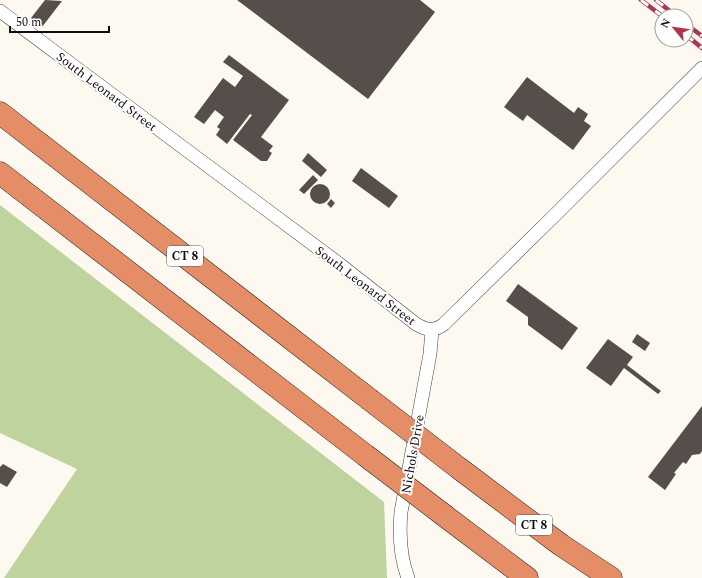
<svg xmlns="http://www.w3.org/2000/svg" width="702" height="578" viewBox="0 0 702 578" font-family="Spectral,serif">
<rect width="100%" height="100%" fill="#fdf9f0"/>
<!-- forest -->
<path fill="#bed39e" d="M0 205 384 502 387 578H4L77 469 0 433Z"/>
<!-- building -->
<path fill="#554e4b" d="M45 0 62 1 42 27 31 18Z
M237 0H420L435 12 368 99Z
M229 55 289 100 261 137 273 146 269 151 272 153 267 161H261L233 140 252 115 250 114 227 144 216 135 220 129 217 127 224 117 215 110 204 124 194 117 223 78 235 87 243 76 223 62Z
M527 77 574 113 578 107 588 114 584 121 591 126 573 150 527 115 523 121 504 107Z
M308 153 327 170 321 177 302 161Z
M361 168 398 196 389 208 352 181Z
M313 175 318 180 304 194 299 190Z
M310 194a10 10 0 1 1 20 0a10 10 0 1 1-20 0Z
M331 199 335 203 331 208 327 204Z
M518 284 578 328 562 350 528 325V317L506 301Z
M637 334 650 343 645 351 632 342Z
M608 339 633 357 627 365 661 391 658 394 624 368 611 386 586 368Z
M702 406V451L700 454 692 455 686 464 683 462 674 473 676 474 665 490 648 477Z
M3 464 17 472 7 487 0 483V467Z"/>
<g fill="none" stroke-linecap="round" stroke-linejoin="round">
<defs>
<path id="minor" d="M0 11 338 263 416 324C426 330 434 332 444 324L554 216 702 68
M408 578C400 557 399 535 401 512L430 354 432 330"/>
<path id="motorway" d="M0 113 369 399
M0 173 365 455
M460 469 561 545 611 578
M445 516 527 578"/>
</defs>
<!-- minor casing -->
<use href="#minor" stroke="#414141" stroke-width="14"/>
<!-- motorway casing -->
<use href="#motorway" stroke="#1f1f1f" stroke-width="23"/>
<!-- minor -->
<use href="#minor" stroke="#fff" stroke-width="13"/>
<!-- motorway -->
<use href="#motorway" stroke="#e48d67" stroke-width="22"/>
<defs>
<path id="rail" d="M641 0 662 16
M656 0 676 16
M686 24 702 36
M686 35 702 48"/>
</defs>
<!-- rail casing -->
<use href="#rail" stroke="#af354d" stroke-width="4.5"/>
<!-- rail -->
<use href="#rail" stroke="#fff" stroke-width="3" stroke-dasharray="9" stroke-linecap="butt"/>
<defs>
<path id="motorway-bridge" d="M369 399 460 469
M365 455 445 516"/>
</defs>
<!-- motorway-bridge casing -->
<use href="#motorway-bridge" stroke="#1f1f1f" stroke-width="23" stroke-linecap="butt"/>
<!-- motorway-bridge -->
<use href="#motorway-bridge" stroke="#e48d67" stroke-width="22"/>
</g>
<g text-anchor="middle" stroke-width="4" stroke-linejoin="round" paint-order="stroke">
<!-- shield labels -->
<g fill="#fff" stroke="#565656" stroke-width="1">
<rect x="167" y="246" width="36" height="20" rx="3"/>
<rect x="516" y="515" width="36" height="20" rx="3"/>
</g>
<g font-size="12" font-weight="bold" fill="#0e0e0e">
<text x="185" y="260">CT 8</text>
<text x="534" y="529">CT 8</text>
</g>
<!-- street labels -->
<g font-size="13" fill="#0e0e0e" stroke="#fff">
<text transform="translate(107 91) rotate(37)" y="5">South Leonard Street</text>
<text transform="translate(366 285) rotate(37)" y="5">South Leonard Street</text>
<text transform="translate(412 454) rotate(-80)" y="5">Nichols Drive</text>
</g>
</g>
<!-- north arrow -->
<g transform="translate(674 28) rotate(299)"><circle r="19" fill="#ffffff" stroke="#9f9f9f"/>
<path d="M0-3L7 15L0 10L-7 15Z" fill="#af354d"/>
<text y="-6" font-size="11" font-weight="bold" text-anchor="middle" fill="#0e0e0e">N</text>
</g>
<!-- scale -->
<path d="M10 26v6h99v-6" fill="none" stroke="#0e0e0e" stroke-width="2"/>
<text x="16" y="26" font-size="12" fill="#0e0e0e" stroke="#ffffff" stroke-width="3" paint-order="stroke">50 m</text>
</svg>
